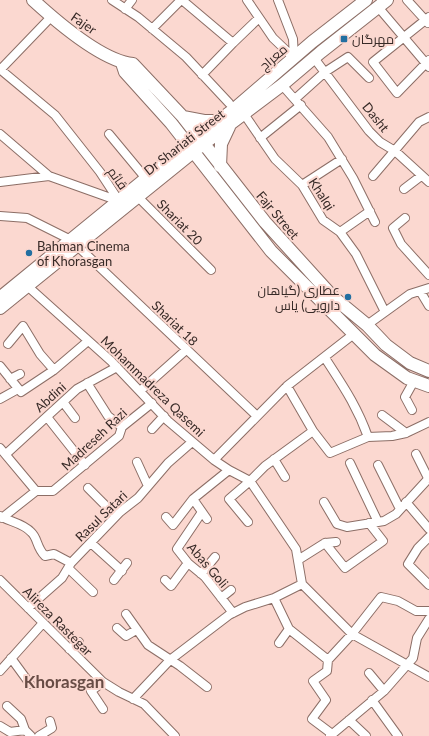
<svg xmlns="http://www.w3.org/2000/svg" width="429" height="736" viewBox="0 0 429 736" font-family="Lato,Cairo,sans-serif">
<rect width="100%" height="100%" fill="#fbd8d0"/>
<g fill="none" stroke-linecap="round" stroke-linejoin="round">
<defs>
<path id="street" d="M112 0 138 17 186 57 229 103
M182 0 233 43 259 18
M247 0 273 38 294 58
M278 0 293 39 294 58
M407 0 428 23
M378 7 429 67
M125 9 132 0
M429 17 373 62 397 93 429 60
M152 29 181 0
M314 58 369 131 380 142 395 151 429 182
M0 70 51 17
M202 75 233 43
M282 85 328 137 353 178 375 222
M295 99 325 72 348 57 369 78
M244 114 275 159 302 185 323 220 340 232 356 254 385 312
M0 134 49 176 119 201 100 172 55 115 1 70
M109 134 148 181
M260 138 301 105
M373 176 419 122 429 117
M0 182 49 176
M302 185 342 159
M404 189 421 176
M134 193 211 270
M0 216 27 218 71 240 257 416
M405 218 393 228 401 244 429 275
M340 232 370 211
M24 283 111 361 168 421 214 460 229 470 250 481 296 549 302 584
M420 291 429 306
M367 325 410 294 429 288
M8 344 23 326 40 354 54 370
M325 358C343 386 357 406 368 437
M0 366 21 392 54 370 88 341
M10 379 20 374
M87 383 108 416 122 427
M287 386 313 431 330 453 368 437 392 436 406 433 429 422
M140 391 186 350
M0 399 18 389
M63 402 75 418
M412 410 405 397 414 381
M382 415 406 433
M47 417 85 465
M152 429 164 416
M0 448 36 491H53L119 436 122 427 152 403
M6 454 77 389 117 367
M416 454 428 478
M274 459 285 477
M214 460 287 386 355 333
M137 462 148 486
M350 463 378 522
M378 465 400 509
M88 488 116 516
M193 499 207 519
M324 502 337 524 347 527 384 521 396 514 429 478
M406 502 429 529
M202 512 177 549 188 563 205 577 233 613
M0 516C10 522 23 523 31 532 38 538 36 547 45 556L54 554 71 563
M166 517 173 525 193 499 229 470
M2 518 36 491
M248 522 229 499 250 481 265 466 313 431
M429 537 418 548 408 564 429 585
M91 543 122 571
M325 543 336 542
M298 560 325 543 345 568 383 541 369 523
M68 568 93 592
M201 574 215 557
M0 580 103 682 119 692 144 704 175 736
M114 580 127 563
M165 580 171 586 188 563
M302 584 352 634 429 677
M221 598 231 590
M274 598 289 629 328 660 352 634 381 597 398 601 416 611H429
M28 608 62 578 71 563 120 512 138 498 168 463 192 442
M126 614 148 645 180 666 207 687
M117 628 126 636 136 630
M279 643 289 629
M69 649 79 642
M11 658 30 684
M328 660 327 671 313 681 326 700 312 719 332 734
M0 671 43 623
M369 673 384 691
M103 682 91 691 103 709
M133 699 170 660 229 615 245 607 274 598 302 584
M372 700 398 736
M7 706 21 719 25 730
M349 720 366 736
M0 726 10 732 25 730 31 736
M39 736 52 728 50 721
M330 736 384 691 413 658 417 638 429 619"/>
<path id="secondary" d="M33 0C56 21 102 61 133 64L183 117 265 222 333 297 367 325 386 345 410 363 429 371
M122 63 125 72 171 123 271 251 375 355 407 378 429 386
M183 117 204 121H216
M220 166 221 144 229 127
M2 296 198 136 233 110 312 42 366 0
M0 308 193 152 282 85 321 52 387 0"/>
</defs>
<!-- street casing -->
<use href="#street" stroke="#8c6e66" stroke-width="10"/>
<!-- secondary casing -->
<use href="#secondary" stroke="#8c6e66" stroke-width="14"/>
<!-- street -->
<use href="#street" stroke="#fff" stroke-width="8"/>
<!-- secondary -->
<use href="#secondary" stroke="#fff" stroke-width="12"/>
</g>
<!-- markers -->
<g fill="#226fa1" stroke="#fbd8d0" stroke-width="1.5">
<rect x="340" y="35" width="8" height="8" rx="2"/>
<circle cx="29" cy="253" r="4"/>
<circle cx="348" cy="297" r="4"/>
</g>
<g text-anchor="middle" stroke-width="4" stroke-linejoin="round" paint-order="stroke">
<!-- street labels -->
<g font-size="13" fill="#372a27" stroke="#fbd8d0">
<text transform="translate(84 23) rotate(35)" y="5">Fajer</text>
<text transform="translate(273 57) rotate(-41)" y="5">معراج</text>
<text transform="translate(376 117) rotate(51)" y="5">Dasht</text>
<text transform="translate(184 142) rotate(-38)" y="5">Dr Shariati Street</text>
<text transform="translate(118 178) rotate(55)" y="5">قائم</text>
<text transform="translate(322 194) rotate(57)" y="5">Khalqi</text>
<text transform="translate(278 215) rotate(50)" y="5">Fajr Street</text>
<text transform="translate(180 222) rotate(45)" y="5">Shariat 20</text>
<text transform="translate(175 323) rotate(44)" y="5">Shariat 18</text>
<text transform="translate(153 386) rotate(44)" y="5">Mohammadreza Qasemi</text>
<text transform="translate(50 397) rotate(-42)" y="5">Abdini</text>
<text transform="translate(94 439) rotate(-43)" y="5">Madreseh Razi</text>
<text transform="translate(101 516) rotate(-44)" y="5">Rasul Satari</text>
<text transform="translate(208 565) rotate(49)" y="5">Abas Goli</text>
<text transform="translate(58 621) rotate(45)" y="5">Alireza Rastegar</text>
</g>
<!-- poi labels -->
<g font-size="13" fill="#372a27" stroke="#fbd8d0" text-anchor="start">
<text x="352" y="44">مهرگان</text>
<text x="37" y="251">Bahman Cinema<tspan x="37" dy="15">of Khorasgan</tspan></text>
<text x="340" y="295" text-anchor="end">عطاری (گیاهان<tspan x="340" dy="15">دارویی) یاس</tspan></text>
</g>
<!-- district labels -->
<g font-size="17" font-weight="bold" fill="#684c45" stroke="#fbd8d0">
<text x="64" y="688">Khorasgan</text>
</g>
</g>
</svg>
